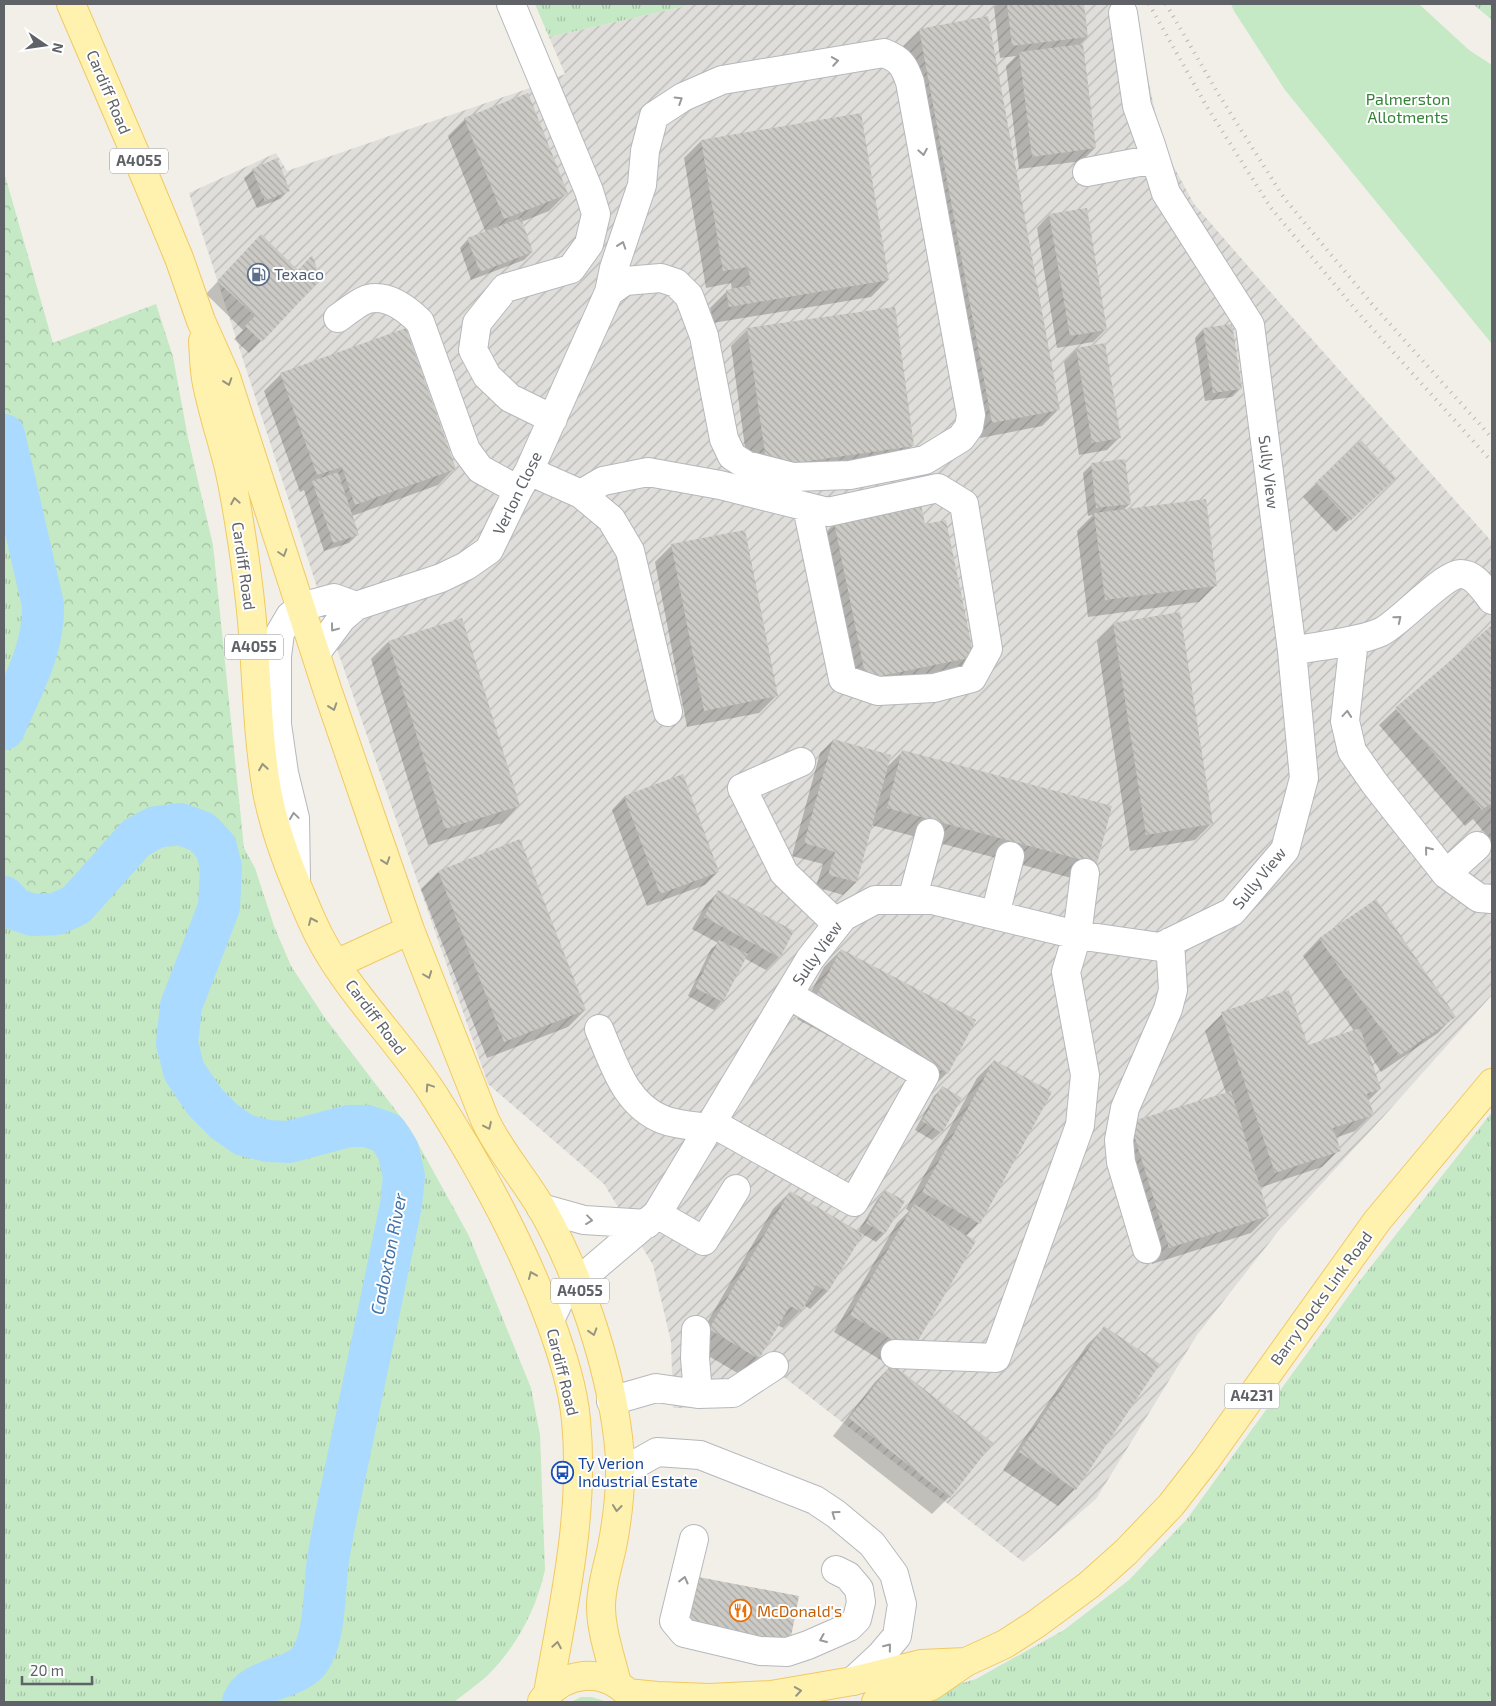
<svg xmlns="http://www.w3.org/2000/svg" width="1496" height="1706" viewBox="0 0 1496 1706" font-family="'Exo 2',sans-serif">
<defs>
<pattern id="industrial-furrows" width="10" height="10" patternUnits="userSpaceOnUse" patternTransform="scale(1.25)"><rect width="10" height="10" fill="#e0deda"/><path d="M-1 1l2-2M0 10L10 0M9 11l2-2" fill="none" stroke="#b9b8b5"/></pattern>
<pattern id="grass-tufts" width="24" height="20" patternUnits="userSpaceOnUse" patternTransform="scale(1.25)"><rect width="24" height="20" fill="#c5e8c5"/><path d="M3 7l-1-3M5 7V3M7 7l1-3M15 17l-1-3M17 17v-4M19 17l1-3" fill="none" stroke="#a3c0a4"/></pattern>
<pattern id="forest-crowns" width="20" height="18" patternUnits="userSpaceOnUse" patternTransform="scale(1.25)"><rect width="20" height="18" fill="#c5e8c5"/><path d="M2 6a3 3 0 1 1 6 0M12 15a3 3 0 1 1 6 0" fill="none" stroke="#a3c0a4"/></pattern>
<pattern id="building-back-hatch" width="6" height="6" patternUnits="userSpaceOnUse" patternTransform="scale(1.25)"><rect width="6" height="6" fill="#cccac5"/><path d="M-1 5l2 2M0 0l6 6M5-1l2 2" fill="none" stroke="#a9a8a4"/></pattern>
</defs>
<rect width="100%" height="100%" fill="#f1efe8"/>
<!-- industrial -->
<path fill="url(#industrial-furrows)" d="M695 4H1125L1139 35 1162 145 1194 204 1287 311 1492 542V995L1385 1115 1280 1229 1197 1335 1096 1499 1023 1562 780 1374 714 1408H673L671 1342 653 1265 604 1184 488 1084 338 652 189 193 276 153 287 171 527 89 565 74 549 37Z"/>
<!-- grass -->
<path fill="url(#grass-tufts)" d="M535 4H695L549 37Z
M1473 4H1492V20Z
M4 435 43 605C44 651 21 688 4 729Z
M180 824 244 848 255 868 274 926 291 966 325 1018 410 1129 469 1236 531 1388 540 1435 545 1570C536 1610 517 1646 487 1676 477 1685 465 1693 454 1702H4V897L15 909 76 905 136 838 156 827Z
M1492 1112V1702H897L976 1679 1064 1630 1129 1580 1187 1519 1358 1283Z
M581 1697H592L607 1702H571Z"/>
<!-- forest -->
<path fill="url(#forest-crowns)" d="M4 172 53 343 156 304 173 357 188 438 213 545 244 848 180 824 156 827 136 838 76 905 56 914 33 915 15 909 4 897V729L38 652 44 624 43 605 4 435Z"/>
<!-- garden -->
<path fill="#c5e8c5" d="M1231 4H1419L1469 50 1492 65V344L1285 90 1234 11Z"/>
<!-- shadow -->
<path fill="#0003" d="M998 4H1083L1087 37 1078 46 1095 148 1082 161 1019 169 1006 66 1016 56 1000 58 994 7Z
M920 30 1059 409 1042 426 975 439 903 47Z
M860 114 888 280 871 297 713 323 710 308 727 291 732 290 731 283 706 288 684 158 701 141Z
M465 119 566 194 549 211 521 222 532 252 524 260 471 280 460 248 468 239 486 233 448 136Z
M253 170 289 190 280 199 257 208 244 178Z
M1049 215 1106 329 1093 342 1057 348 1037 228Z
M248 249 261 341 249 353 234 339 243 330 206 294Z
M748 329 913 445 896 462 750 483 731 346Z
M1203 329 1241 388 1232 397 1205 401 1195 338Z
M1076 350 1120 437 1107 450 1079 455 1064 362Z
M281 374 455 468 438 485 352 516 358 534 349 543 324 551 304 490 300 492 264 391Z
M1361 442 1382 490 1336 532 1303 497Z
M1092 464 1130 504 1122 511 1216 585 1199 602 1088 617 1077 531 1093 515 1088 516 1083 473Z
M835 523 924 526 972 656 956 673 850 696 818 540Z
M672 545 776 696 759 713 687 727 655 562Z
M1114 624 1212 823 1195 840 1130 851 1097 641Z
M1492 627V842L1473 819 1465 826 1379 725 1396 709Z
M388 642 518 806 502 823 428 845 371 659Z
M833 740 887 767 903 751 1096 863 1079 880 871 825 856 882 843 895 816 887 823 864 792 856 820 753Z
M624 797 718 872 705 885 647 906 612 810Z
M438 872 585 1010 568 1027 487 1058 421 889Z
M718 892 779 957 766 970 744 958 722 1001 714 1010 688 996 711 949 718 943 692 929 706 904Z
M1376 901 1454 1016 1438 1033 1381 1072 1369 1053 1380 1089 1368 1101 1372 1114 1355 1131 1335 1138 1339 1150 1322 1167 1259 1188 1268 1216 1251 1233 1152 1264 1114 1140 1226 1093 1205 1031 1222 1014 1307 1047 1354 1031 1303 956 1319 939Z
M841 950 947 1073 930 1090 797 1019 824 967Z
M994 1061 979 1223 966 1236 894 1367 949 1497 932 1514 833 1436 875 1382 891 1366 834 1332 897 1223 909 1211 906 1209 977 1078Z
M942 1088 941 1132 932 1140 915 1130 934 1096Z
M885 1191 903 1202 884 1234 876 1242 861 1233 827 1292 810 1309 804 1305 800 1311 783 1328 777 1325 758 1358 741 1375 693 1347 773 1209 790 1192 858 1232 877 1200Z
M1104 1328 1158 1364 1075 1489 1058 1506 1003 1470 1087 1345Z"/>
<g fill="none" stroke-linecap="round" stroke-linejoin="round">
<!-- river -->
<path stroke="#aadaff" stroke-width="42" d="M4 435 43 605C44 651 21 688 4 729
M4 897 15 909 33 915 56 914 76 905 136 838 156 827 180 824 202 832 216 847 221 867 219 907 181 1006 177 1043 184 1071 205 1102 224 1121 244 1135 268 1141 289 1142 349 1126H367L387 1133 398 1150 404 1176 401 1205 334 1526C332 1537 330 1548 328 1560 324 1588 326 1642 307 1663 291 1680 253 1678 243 1702"/>
</g>
<!-- building -->
<path fill="url(#building-back-hatch)" d="M1007 4H1084L1088 37 1012 46Z
M988 16 1060 410 992 423 919 29Z
M1083 44 1096 148 1032 157 1019 52Z
M528 93 568 194 504 219 464 118Z
M861 113 889 280 729 307 726 290 751 285 748 267 723 271 701 140Z
M277 158 290 191 265 201 252 169Z
M1087 208 1107 330 1070 336 1049 214Z
M521 218 533 252 480 272 467 238Z
M261 234 298 270 312 255 321 279 262 342 245 326 255 316 217 281Z
M895 307 914 446 767 467 747 328Z
M1232 324 1242 389 1213 393 1203 328Z
M406 328 456 469 355 505 342 467 317 475 280 373Z
M1105 343 1121 438 1092 443 1076 348Z
M1361 440 1396 478 1350 521 1315 483Z
M1125 459 1131 504 1096 508 1091 463Z
M338 472 359 535 333 543 312 481Z
M1206 499 1217 586 1105 600 1094 513Z
M921 504 925 524 946 520 974 657 866 679 834 522Z
M745 530 778 696 704 711 671 544Z
M1180 612 1213 824 1146 835 1113 623Z
M462 618 520 806 445 829 388 641Z
M1492 625V806L1490 804 1482 810 1395 708Z
M833 739 891 755 857 882 828 875 835 852 804 843Z
M902 750 1112 806 1097 864 887 808Z
M683 774 719 872 660 894 624 796Z
M520 839 586 1010 504 1042 438 871Z
M718 890 794 931 780 958 704 917Z
M1376 899 1456 1017 1399 1056 1319 938Z
M719 940 748 954 723 1002 695 988Z
M841 949 976 1020 948 1074 813 1002Z
M1289 990 1308 1045 1360 1028 1381 1089 1367 1094 1374 1115 1333 1128 1341 1151 1275 1173 1221 1012Z
M994 1060 1052 1092 980 1224 922 1192Z
M942 1086 962 1098 942 1133 922 1121Z
M1231 1091 1269 1216 1169 1248 1130 1122Z
M885 1190 905 1201 885 1234 866 1223Z
M790 1191 863 1234 828 1292 816 1285 801 1312 790 1306 759 1359 709 1329Z
M914 1204 976 1241 912 1351 850 1315Z
M1104 1326 1160 1364 1076 1490 1019 1452Z
M892 1364 993 1443 950 1498 849 1418Z
M693 1576 799 1596 789 1647 684 1626Z"/>
<g fill="none" stroke-linecap="round" stroke-linejoin="round">
<defs>
<path id="minor" d="M511 4 589 191 596 214 589 244 571 269 505 288 477 323 473 350 487 376 510 398 553 419
M1087 172 1155 159
M338 318C345 313 360 301 368 299 388 294 407 309 420 322L466 450 480 469 518 490
M529 471 581 494 603 481 648 472 720 485 828 512 938 488 964 504 988 649 972 678 934 688 878 691 843 679 807 507
M581 494 611 519 630 551 668 712
M1354 640 1345 721 1352 751 1375 784 1446 874 1479 898 1492 899
M1292 651C1317 646 1359 642 1381 632 1400 623 1443 574 1461 574 1475 574 1484 590 1492 600
M316 653 342 618 356 606 441 578 466 566 489 550 518 490 529 471 609 292 614 268 642 185 645 151 654 116 683 97 722 80 884 53C901 60 904 65 910 82L971 415 969 427 961 438 925 460 850 475 793 477 746 465 732 456 724 439 704 336 689 296 676 283 661 278 625 281 609 292
M801 762 742 788 784 873 837 924
M1446 874 1477 846
M296 880 295 818 284 773 277 724V656L280 633 290 616 301 607 334 598 356 606
M912 900 930 833
M995 915 1010 856
M599 1029C614 1064 625 1105 664 1120 677 1125 695 1126 709 1128
M712 1123 854 1202 925 1075 789 995
M541 1208 584 1220 647 1224
M657 1214 704 1241 736 1189
M1147 1249 1121 1162 1119 1140 1125 1108 1168 1009 1173 990 1170 942
M550 1320 562 1295 657 1214 810 959 843 917 875 900H932L1077 935 1160 947 1232 912 1285 850 1304 778 1292 651 1250 325 1166 193 1151 145 1137 106 1123 13
M696 1330 695 1358 698 1394
M895 1354 996 1358 1080 1125 1085 1075 1066 972 1077 935 1085 873
M611 1401 656 1388 698 1394 733 1393 774 1366
M620 1473 657 1452 700 1455 815 1500 836 1514 872 1544 894 1574 902 1604 897 1636 881 1655 853 1681
M694 1539 674 1621 684 1633 760 1651 787 1652 808 1645 849 1627 857 1619 861 1602 859 1589 848 1576 836 1570"/>
<path id="major" d="M71 4 147 181 179 258 201 321 226 377 327 689 371 817 410 930 485 1120C500 1152 524 1178 542 1209 579 1274 609 1363 618 1437 623 1473 619 1511 612 1547 608 1566 601 1586 601 1606 601 1632 611 1658 617 1684
M203 341C204 355 204 370 207 384 213 413 222 440 229 468 235 494 239 521 243 547 247 575 251 604 253 633 257 686 258 739 267 791 275 835 294 880 312 921 340 985 394 1034 432 1092 479 1165 521 1241 551 1323 562 1354 573 1387 576 1420 585 1512 564 1603 548 1693
M336 964 410 930
M627 1693 657 1696 710 1698 771 1695 853 1681 921 1664 966 1662
M542 1701C564 1671 602 1667 628 1693
M876 1702 904 1696 931 1686 966 1662 1005 1644 1036 1624 1089 1585 1126 1552 1171 1505 1206 1460 1377 1221 1492 1083"/>
</defs>
<!-- minor casing -->
<use href="#minor" stroke="#b5b8bc" stroke-width="30"/>
<!-- major casing -->
<use href="#major" stroke="#f2c960" stroke-width="30"/>
<!-- minor -->
<use href="#minor" stroke="#fff" stroke-width="28"/>
<!-- major -->
<use href="#major" stroke="#fff2af" stroke-width="28"/>
<!-- rail -->
<path stroke="#b6b7b8" stroke-width="4" stroke-dasharray="1 6" stroke-linecap="butt" d="M1149 4 1207 107 1271 208 1360 315 1492 462
M1166 4 1219 95 1284 198 1372 304 1492 438"/>
</g>
<!-- one-way arrows -->
<defs><path id="oneway-chevron" d="M-2-3.5L2.5 0L-2 3.5" fill="none" stroke-width="1.6" stroke-linecap="round" stroke-linejoin="round" transform="scale(1.25)"/></defs>
<g stroke="#979a9d">
<use href="#oneway-chevron" transform="translate(835 61) rotate(-9)"/>
<use href="#oneway-chevron" transform="translate(679 100) rotate(-32)"/>
<use href="#oneway-chevron" transform="translate(923 152) rotate(80)"/>
<use href="#oneway-chevron" transform="translate(622 245) rotate(-71)"/>
<use href="#oneway-chevron" transform="translate(1398 619) rotate(-39)"/>
<use href="#oneway-chevron" transform="translate(334 628) rotate(127)"/>
<use href="#oneway-chevron" transform="translate(1347 714) rotate(-85)"/>
<use href="#oneway-chevron" transform="translate(294 816) rotate(-98)"/>
<use href="#oneway-chevron" transform="translate(1428 850) rotate(-129)"/>
<use href="#oneway-chevron" transform="translate(589 1220) rotate(7)"/>
<use href="#oneway-chevron" transform="translate(835 1514) rotate(-144)"/>
<use href="#oneway-chevron" transform="translate(684 1580) rotate(-76)"/>
<use href="#oneway-chevron" transform="translate(823 1639) rotate(157)"/>
<use href="#oneway-chevron" transform="translate(888 1647) rotate(-51)"/>
</g>
<g stroke="#979581">
<use href="#oneway-chevron" transform="translate(228 382) rotate(71)"/>
<use href="#oneway-chevron" transform="translate(235 501) rotate(-100)"/>
<use href="#oneway-chevron" transform="translate(283 553) rotate(72)"/>
<use href="#oneway-chevron" transform="translate(333 707) rotate(71)"/>
<use href="#oneway-chevron" transform="translate(263 767) rotate(-99)"/>
<use href="#oneway-chevron" transform="translate(386 861) rotate(71)"/>
<use href="#oneway-chevron" transform="translate(312 921) rotate(-114)"/>
<use href="#oneway-chevron" transform="translate(428 975) rotate(69)"/>
<use href="#oneway-chevron" transform="translate(429 1087) rotate(-124)"/>
<use href="#oneway-chevron" transform="translate(488 1126) rotate(65)"/>
<use href="#oneway-chevron" transform="translate(532 1275) rotate(-113)"/>
<use href="#oneway-chevron" transform="translate(593 1332) rotate(73)"/>
<use href="#oneway-chevron" transform="translate(617 1508) rotate(96)"/>
<use href="#oneway-chevron" transform="translate(557 1645) rotate(-80)"/>
<use href="#oneway-chevron" transform="translate(798 1691) rotate(-9)"/>
</g>
<!-- icons -->
<defs>
<symbol id="fuel-ring" viewBox="-11 -11 22 22"><circle r="9.5" fill="#fff" stroke="#5c6f8a" stroke-width="1.5"/><path d="M-5.5-6h7V0h2V4h1.3V-2.5L3-4.5l.8-.8L6-3V5H2.5V1h-1V6h-7ZM-4.2-4.7v3.2H.2V-4.7Z" fill="#5c6f8a"/></symbol>
<symbol id="bus-ring" viewBox="-11 -11 22 22"><circle r="9.5" fill="#fff" stroke="#1a4fb4" stroke-width="1.5"/><path d="M-5-6H5V4H4V6H2V4H-2V6H-4V4H-5ZM-3.5-4V0h7V-4ZM-3.5 1.2v1.5H-2V1.2ZM2 1.2v1.5H3.5V1.2Z" fill="#1a4fb4"/></symbol>
<symbol id="restaurant-ring" viewBox="-11 -11 22 22"><circle r="9.5" fill="#fff" stroke="#e8710a" stroke-width="1.5"/><path d="M-5-6h1v4h1v-4h1v4h1v-4h1v5L-1.5 .5V6h-2V.5L-5-1ZM5-6V6H3V1.5H1.5Q1.5-4 5-6Z" fill="#e8710a"/></symbol>
</defs>
<g fill-rule="evenodd">
<use href="#fuel-ring" x="246" y="262" width="25" height="25"/>
<use href="#bus-ring" x="550" y="1460" width="25" height="25"/>
<use href="#restaurant-ring" x="728" y="1598" width="25" height="25"/>
</g>
<g text-anchor="middle" stroke-width="4" stroke-linejoin="round" paint-order="stroke">
<!-- shield labels -->
<g fill="#fff" stroke="#8f9295" stroke-width="1">
<rect x="110" y="148.5" width="58" height="25" rx="4"/>
<rect x="225" y="634.5" width="58" height="25" rx="4"/>
<rect x="551" y="1278.5" width="58" height="25" rx="4"/>
<rect x="1224.5" y="1383.5" width="55" height="25" rx="4"/>
</g>
<g font-size="15" font-weight="bold" fill="#5f6368">
<text x="139" y="166">A4055</text>
<text x="254" y="652">A4055</text>
<text x="580" y="1296">A4055</text>
<text x="1252" y="1401">A4231</text>
</g>
<!-- street labels -->
<g font-size="16" fill="#5f6368" stroke="#fff">
<text transform="translate(109 92) rotate(67)" y="6">Cardiff Road</text>
<text transform="translate(1269 472) rotate(83)" y="6">Sully View</text>
<text transform="translate(517 493) rotate(-64)" y="6">Verlon Close</text>
<text transform="translate(244 566) rotate(82)" y="6">Cardiff Road</text>
<text transform="translate(1259 878) rotate(-51)" y="6">Sully View</text>
<text transform="translate(817 953) rotate(-55)" y="6">Sully View</text>
<text transform="translate(376 1017) rotate(53)" y="6">Cardiff Road</text>
<text transform="translate(1321 1298) rotate(-54)" y="6">Barry Docks Link Road</text>
<text transform="translate(563 1372) rotate(76)" y="6">Cardiff Road</text>
</g>
<!-- park labels -->
<g font-size="16" fill="#348238" stroke="#fff">
<text x="1408" y="105">Palmerston<tspan x="1408" dy="18">Allotments</tspan></text>
</g>
<!-- service labels -->
<g font-size="16" fill="#4e5e75" stroke="#fff" text-anchor="start">
<text x="274" y="280">Texaco</text>
</g>
<!-- transit labels -->
<g font-size="16" fill="#164399" stroke="#fff" text-anchor="start">
<text x="578" y="1469">Ty Verion<tspan x="578" dy="18">Industrial Estate</tspan></text>
</g>
<!-- food labels -->
<g font-size="16" fill="#c56008" stroke="#fff" text-anchor="start">
<text x="757" y="1617">McDonald's</text>
</g>
<!-- water labels -->
<g font-size="18" font-style="italic" fill="#4174aa" stroke="#fff">
<text transform="translate(389 1254) rotate(-79)" y="6">Cadoxton River</text>
</g>
</g>
<!-- border -->
<rect width="1496" height="1706" fill="none" stroke="#5f6368" stroke-width="10"/>
<!-- north arrow -->
<g transform="translate(45 45) rotate(103)" stroke="#ffffff" stroke-width="4" paint-order="stroke">
<path d="M0-4L9 19L0 12L-9 19Z" fill="#5f6368"/>
<text y="-8" font-size="14" font-weight="bold" text-anchor="middle" fill="#5f6368">N</text>
</g>
<!-- scale -->
<path d="M22 1676v8h70v-8" fill="none" stroke="#5f6368" stroke-width="2.5"/>
<text x="30" y="1676" font-size="15" fill="#5f6368" stroke="#ffffff" stroke-width="4" paint-order="stroke">20 m</text>
</svg>
